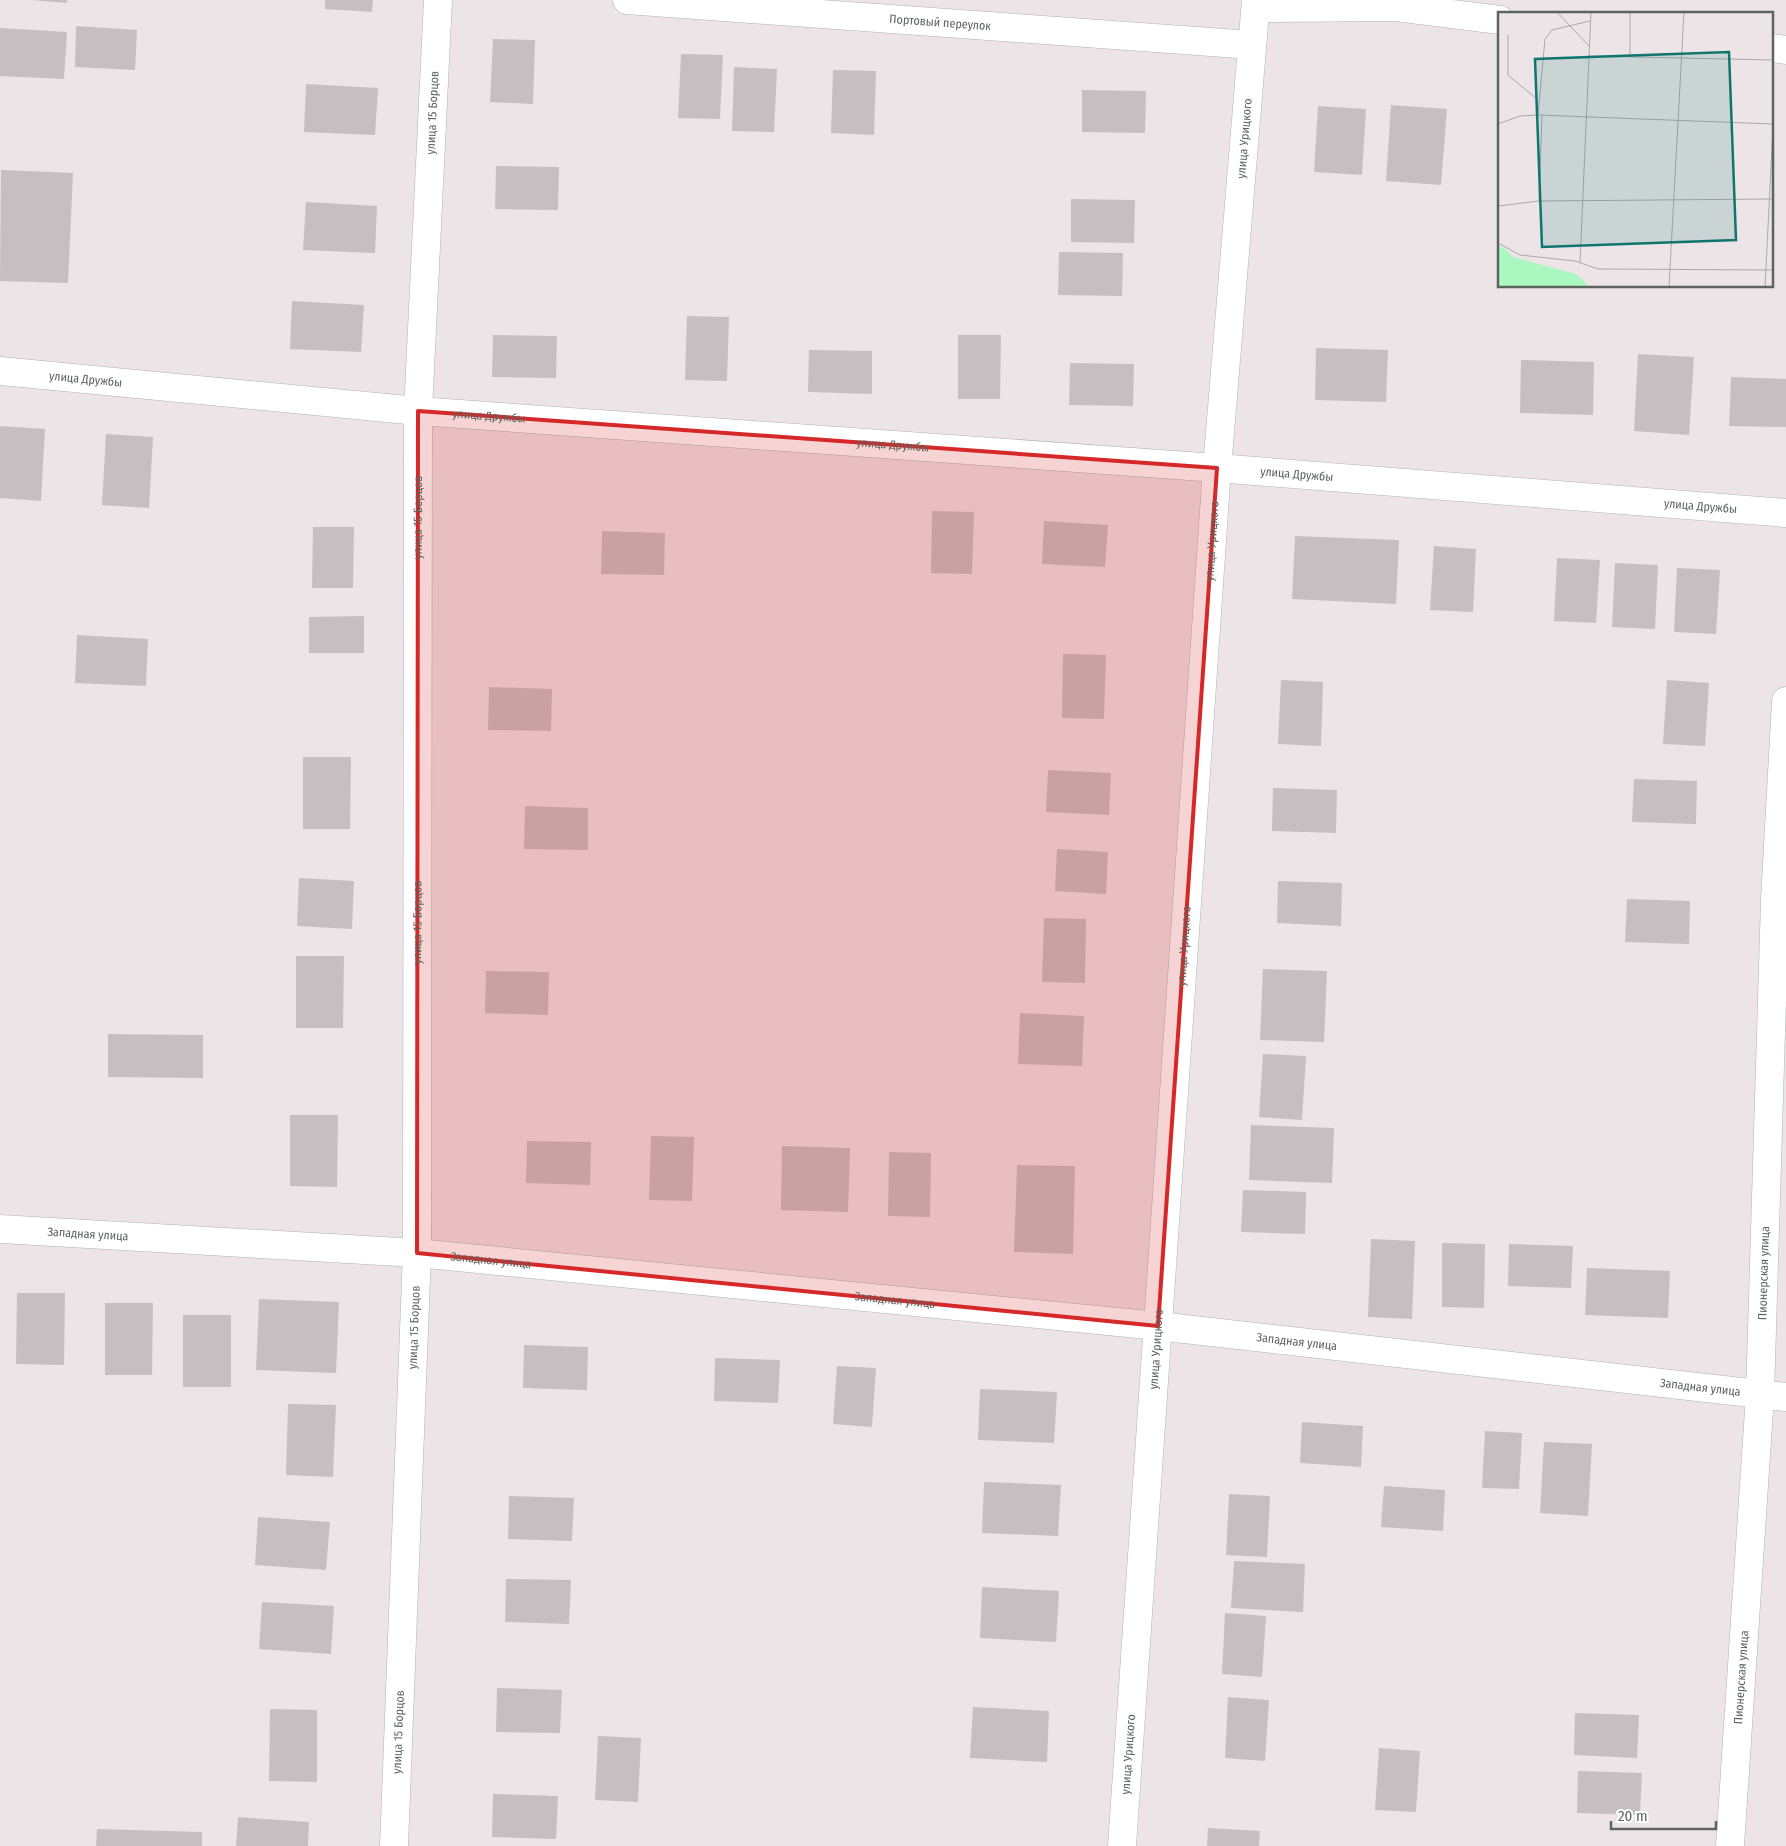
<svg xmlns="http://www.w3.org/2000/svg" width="1786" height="1846" viewBox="0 0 1786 1846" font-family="'Fira Sans Condensed',sans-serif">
<rect width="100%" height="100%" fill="#ede4e8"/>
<!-- building -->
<path fill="#c6bfc2" d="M31 0H67V3Z
M325 0H373L372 12 325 9Z
M76 26 137 30 135 70 75 67Z
M0 28 67 32 64 79 0 76Z
M493 39 535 40 533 104 490 102Z
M681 54 723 55 720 119 678 118Z
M734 67 777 69 774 132 732 131Z
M833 70 876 71 874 135 831 133Z
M306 84 378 88 375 135 304 132Z
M1082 90 1146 91 1145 133 1082 132Z
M1391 105 1447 109 1441 185 1386 181Z
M1318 106 1366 109 1362 175 1314 172Z
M496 166 559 167 558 210 495 209Z
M1 170 73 173 68 283 0 281Z
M1071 199 1135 200 1134 243 1071 242Z
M306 202 377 206 375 253 303 250Z
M1059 252 1123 253 1122 296 1058 295Z
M292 301 364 305 361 352 290 349Z
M687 316 729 317 727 381 685 380Z
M493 335 557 336 556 378 492 377Z
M958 335H1001L1000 399H958Z
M1316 348 1388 350 1386 402 1315 400Z
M809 350 872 351V394L808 392Z
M1638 354 1694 357 1689 435 1634 431Z
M1521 360 1594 362 1593 415 1520 413Z
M1070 363 1134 364 1133 406 1069 405Z
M1731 377 1786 379V427L1729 426Z
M0 426 45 429 41 501 0 498Z
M106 434 153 437 149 508 102 505Z
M932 511 974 512 972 574 931 573Z
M1044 521 1108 525 1105 567 1042 564Z
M313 527H354L353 588H312Z
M602 531 665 533 664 575 601 574Z
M1295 536 1399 540 1396 604 1292 599Z
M1434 546 1476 549 1473 612 1430 610Z
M1557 558 1600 560 1596 623 1554 621Z
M1615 563 1658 565 1655 629 1612 627Z
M1677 568 1720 570 1716 634 1674 632Z
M364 616V653H309V617Z
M77 635 148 639 146 686 75 683Z
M1063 654 1106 655 1104 719 1062 718Z
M1281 680 1323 682 1321 746 1278 744Z
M1667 680 1709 683 1705 746 1663 744Z
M489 687 552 689 551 731 488 730Z
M303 757H351L350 829H303Z
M1048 770 1111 773 1109 815 1046 812Z
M1634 779 1697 781 1696 824 1632 822Z
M1273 788 1337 790 1336 833 1272 831Z
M525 806 588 808V850L524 849Z
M1057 849 1108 852 1106 894 1055 891Z
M299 878 354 881 352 929 297 926Z
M1278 881 1342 883 1341 926 1277 923Z
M1627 899 1690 901 1689 944 1625 942Z
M1044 918 1086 919 1085 983 1042 982Z
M296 956H344L343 1028H296Z
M1263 969 1327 971 1324 1042 1260 1040Z
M486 971 549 972 548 1015 485 1013Z
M1020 1013 1084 1016 1082 1066 1018 1064Z
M108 1034 203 1035V1078L108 1077Z
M1263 1054 1306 1056 1302 1120 1259 1117Z
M290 1115H338L337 1187 290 1186Z
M1251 1125 1334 1128 1332 1183 1249 1180Z
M651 1136 694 1137 692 1201 649 1200Z
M527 1141 591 1142 590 1185 526 1183Z
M782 1146 850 1148 848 1212 781 1210Z
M889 1152 931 1153 930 1217 888 1216Z
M1017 1165 1075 1166 1073 1254 1014 1252Z
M1243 1190 1306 1192 1305 1234 1241 1232Z
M1371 1239 1415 1241 1412 1319 1368 1317Z
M1442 1243 1485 1244 1484 1308 1442 1307Z
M1509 1244 1573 1246 1571 1288 1508 1286Z
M1587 1268 1670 1271 1668 1318 1585 1315Z
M17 1293H65L64 1365 16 1364Z
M259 1299 339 1302 336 1373 256 1370Z
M105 1303H153L152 1375H105Z
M183 1315H231V1387H183Z
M524 1345 588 1347 587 1390 523 1388Z
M715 1358 780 1360 778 1403 714 1401Z
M837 1366 876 1368 872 1427 833 1424Z
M980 1389 1057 1392 1054 1443 978 1440Z
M288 1404 336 1405 333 1477 286 1475Z
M1302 1422 1363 1426 1361 1467 1300 1463Z
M1485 1431 1522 1433 1519 1489 1482 1488Z
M1544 1442 1592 1444 1588 1516 1540 1513Z
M984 1482 1061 1485 1058 1536 982 1533Z
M1384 1486 1445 1490 1443 1531 1381 1527Z
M1229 1494 1270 1496 1267 1557 1226 1555Z
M509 1496 574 1498 572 1541 508 1539Z
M258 1517 330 1522 326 1570 255 1565Z
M1234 1561 1305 1564 1303 1612 1231 1608Z
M506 1579 571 1580 569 1624 505 1622Z
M982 1587 1059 1591 1056 1642 980 1638Z
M262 1602 334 1606 331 1654 259 1649Z
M1225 1613 1266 1616 1262 1677 1222 1674Z
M497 1688 562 1690 560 1733 496 1732Z
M1228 1697 1269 1700 1265 1761 1225 1758Z
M973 1707 1049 1711 1047 1762 970 1758Z
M270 1709 317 1710V1782L269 1781Z
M1575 1713 1639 1715 1637 1758 1574 1755Z
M598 1736 641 1738 638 1802 595 1800Z
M1379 1748 1420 1751 1416 1812 1375 1810Z
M1578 1771 1642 1773 1640 1815 1577 1813Z
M493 1794 558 1796 556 1839 492 1837Z
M238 1817 309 1822 308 1846H236Z
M1208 1828 1260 1831 1259 1846H1207Z
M97 1829 202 1832V1846H96Z"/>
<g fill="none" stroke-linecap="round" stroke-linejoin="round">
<defs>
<g id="street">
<path id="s1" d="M627 0 1252 45"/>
<path d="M1256 8 1396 7 1500 20"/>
<path d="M1772 48 1786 50"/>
<path id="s2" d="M0 371 418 411 1217 468"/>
<path id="s3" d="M0 1229 417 1253 1158 1326 1786 1397"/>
<path id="s4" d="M394 1846 417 1253 418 411 438 0"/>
<path id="s5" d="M1730 1846 1760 1395 1775 900 1786 701"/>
</g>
<g id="secondary">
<path id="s6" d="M1217 468 1786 513"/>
<path id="s7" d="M1122 1846 1217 468 1256 0"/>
</g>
</defs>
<!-- street casing -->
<use href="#street" stroke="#adb3b0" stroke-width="29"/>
<!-- secondary casing -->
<use href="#secondary" stroke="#afb6b2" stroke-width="29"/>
<!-- street -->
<use href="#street" stroke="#fff" stroke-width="28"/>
<!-- secondary -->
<use href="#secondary" stroke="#fff" stroke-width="28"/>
</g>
<!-- marked area -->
<path fill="#d62828" fill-opacity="0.2" stroke="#d62828" stroke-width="4" stroke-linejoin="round" d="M418 411 1217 468 1158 1326 417 1253Z"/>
<g text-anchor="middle" stroke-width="4" stroke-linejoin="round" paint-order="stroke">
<!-- street labels -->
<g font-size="12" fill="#5c645f" stroke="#fff">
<text dy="4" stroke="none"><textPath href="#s1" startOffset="314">Портовый переулок</textPath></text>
<text dy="4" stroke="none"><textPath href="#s4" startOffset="1734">улица 15 Борцов</textPath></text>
<text dy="4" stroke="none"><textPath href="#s7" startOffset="1712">улица Урицкого</textPath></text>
<text dy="4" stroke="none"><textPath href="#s2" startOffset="86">улица Дружбы</textPath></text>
<text dy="4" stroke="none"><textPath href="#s2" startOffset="491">улица Дружбы</textPath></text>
<text dy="4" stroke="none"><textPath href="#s2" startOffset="896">улица Дружбы</textPath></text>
<text dy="4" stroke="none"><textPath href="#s6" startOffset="80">улица Дружбы</textPath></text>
<text dy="4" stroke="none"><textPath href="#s6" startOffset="485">улица Дружбы</textPath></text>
<text dy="4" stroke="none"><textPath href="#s4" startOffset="1329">улица 15 Борцов</textPath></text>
<text dy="4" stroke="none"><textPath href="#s7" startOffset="1308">улица Урицкого</textPath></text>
<text dy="4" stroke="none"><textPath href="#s4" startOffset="924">улица 15 Борцов</textPath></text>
<text dy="4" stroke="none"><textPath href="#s7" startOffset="902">улица Урицкого</textPath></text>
<text dy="4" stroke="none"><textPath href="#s3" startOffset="88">Западная улица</textPath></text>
<text dy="4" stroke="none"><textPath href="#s3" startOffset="492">Западная улица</textPath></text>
<text dy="4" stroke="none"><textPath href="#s5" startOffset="574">Пионерская улица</textPath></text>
<text dy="4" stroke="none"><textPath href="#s3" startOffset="898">Западная улица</textPath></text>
<text dy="4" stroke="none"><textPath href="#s4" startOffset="519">улица 15 Борцов</textPath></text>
<text dy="4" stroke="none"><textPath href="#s3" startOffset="1302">Западная улица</textPath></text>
<text dy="4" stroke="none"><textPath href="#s7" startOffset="498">улица Урицкого</textPath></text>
<text dy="4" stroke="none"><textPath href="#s3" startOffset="1708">Западная улица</textPath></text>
<text dy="4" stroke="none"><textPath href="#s5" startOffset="169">Пионерская улица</textPath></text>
<text dy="4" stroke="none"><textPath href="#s4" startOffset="114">улица 15 Борцов</textPath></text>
<text dy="4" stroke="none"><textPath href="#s7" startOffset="92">улица Урицкого</textPath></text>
</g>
</g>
<!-- overview -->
<g transform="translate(1498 12)">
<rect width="275" height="275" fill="#ede4e8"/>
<path d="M0 234 6 236 15 245 78 262 92 275H0Z" fill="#abf7c0"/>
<path fill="none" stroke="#aaa9a9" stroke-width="1" d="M59 0 91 34M132 0V45M10 23V63L40 88M91 44 275 48M40 103 47 27 54 18 92 9M0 112 22 104 40 103 275 112M41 189 44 103M0 194 41 189 275 187M0 231 22 243 77 249 100 257 275 258M82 251 93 0M171 275 186 0M267 275 275 115"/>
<path fill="#0f766e" fill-opacity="0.15" stroke="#0f766e" stroke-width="2.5" d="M231 40 238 228 44 235 37 47Z"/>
<rect width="275" height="275" fill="none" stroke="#5c645f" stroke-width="2.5"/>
</g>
<!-- scale -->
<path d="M1611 1821v8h105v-8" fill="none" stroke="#5c645f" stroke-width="2.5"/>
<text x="1618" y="1821" font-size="15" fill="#5c645f" stroke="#ffffff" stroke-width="4" paint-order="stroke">20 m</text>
</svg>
